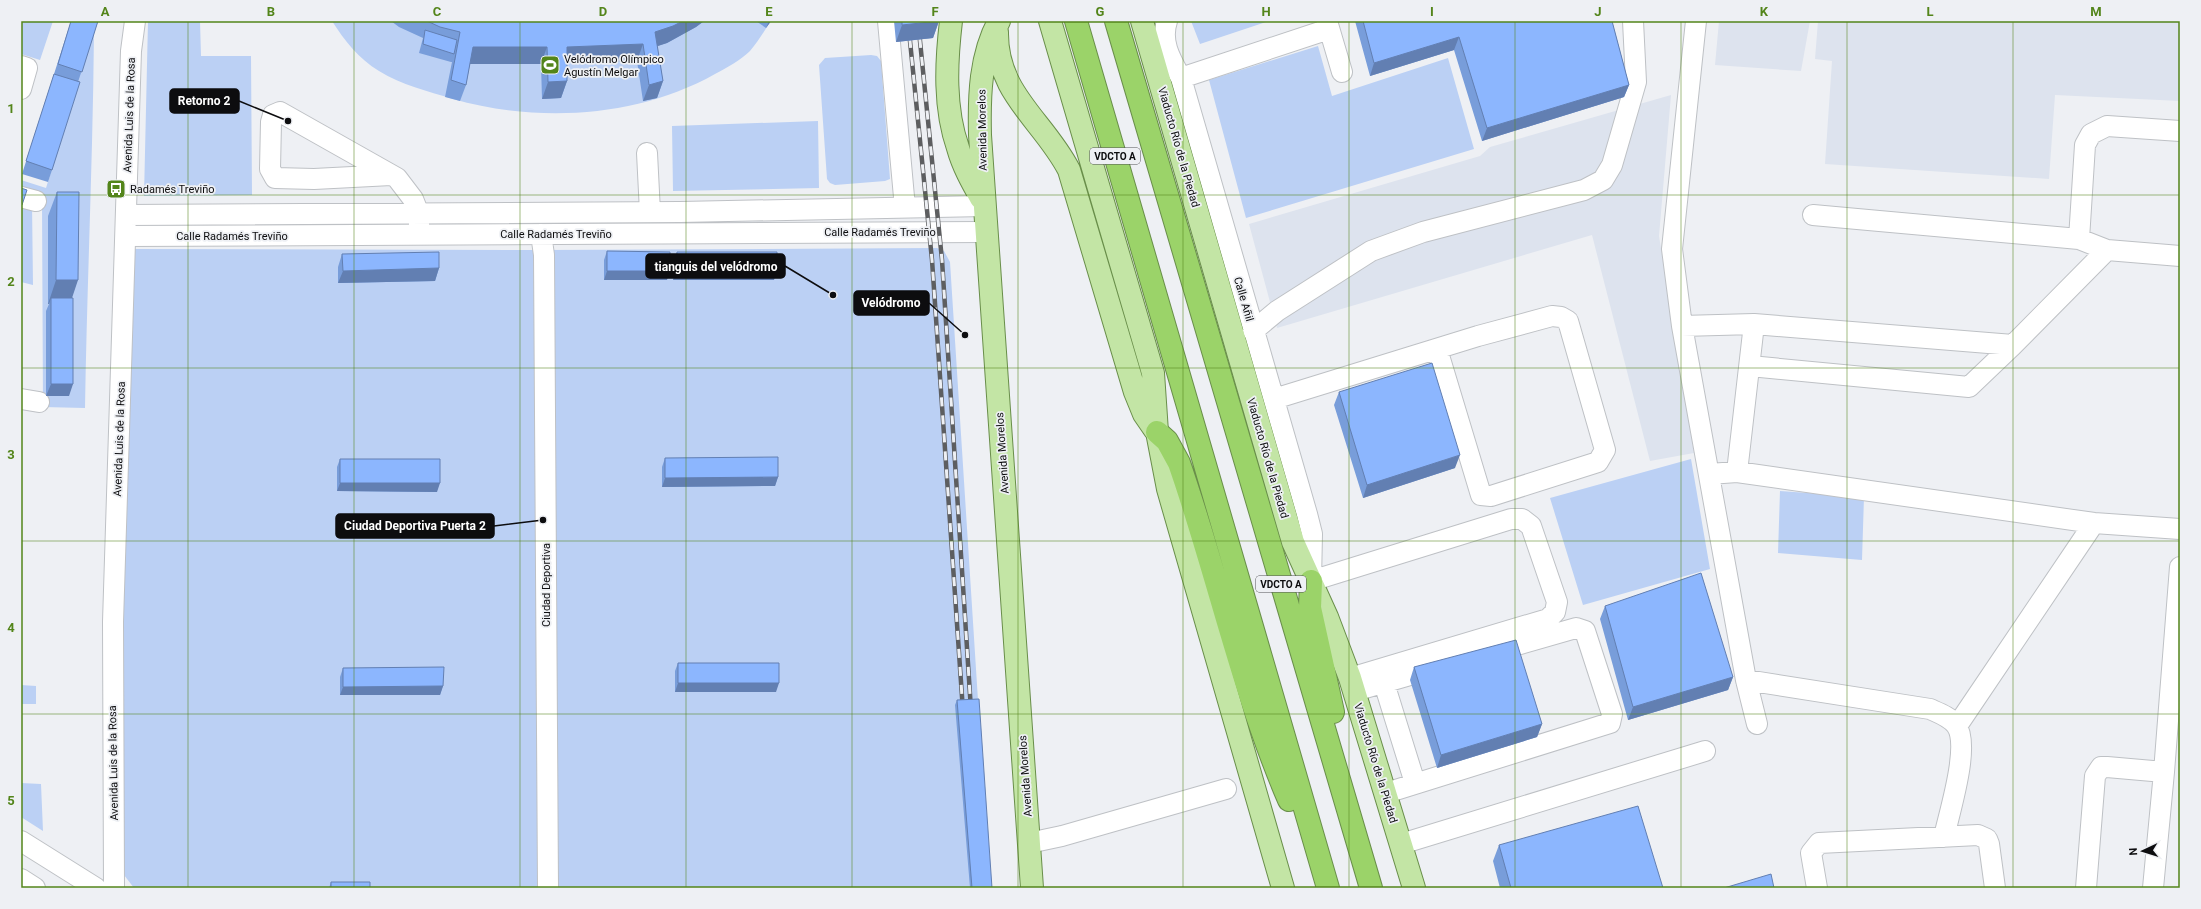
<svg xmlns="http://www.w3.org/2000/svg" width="2201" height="909" viewBox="0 0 2201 909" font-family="Roboto,sans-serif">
<rect width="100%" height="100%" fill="#eef0f4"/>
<!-- built -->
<path fill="#dde3ee" d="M1719 21H1810L1801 71 1715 65Z
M1818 21H2180V101L2055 95 2049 179 1825 164 1832 61 1815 59Z
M1671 95 1659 236 1694 453 1650 461 1592 235 1277 328 1249 224 1480 156 1490 147Z"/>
<!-- green -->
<path fill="#bbd0f4" d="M21 21H53L40 60 21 54Z
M148 21H200L201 56H251L252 195 144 196Z
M332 21H771C764 31 758 42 750 51 741 60 726 68 715 74 637 118 537 123 453 99 427 91 402 85 379 71 359 59 344 40 332 21Z
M1191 21H1269L1200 44Z
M94 31C93 157 87 282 85 408L43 407 42 201 21 194V180L46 188 75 95 50 87 53 77Z
M1318 46 1332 96 1448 58 1474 149 1246 218 1209 80Z
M871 55 877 56 881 61 890 179 885 181 835 185 830 183 827 179 819 65 825 58Z
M818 121 819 188 673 191 672 126Z
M21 200 32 203 33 285 21 282Z
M937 248 944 251 950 262 990 888H134L124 875 117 792 131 249 543 250Z
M1691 459 1710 569 1583 605 1550 498Z
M1780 491 1864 497 1862 560 1778 553Z
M21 685 36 686V704H21Z
M21 783 41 784 43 831 21 817Z"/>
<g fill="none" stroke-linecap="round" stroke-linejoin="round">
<defs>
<path id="minor" d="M888 21 905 208
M1167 21C1160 42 1171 60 1181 78L1307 514 1312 534 1311 581 1511 519H1522L1531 526 1557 602 1555 612 1548 619 1350 678
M1327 21 1342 72
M1696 21 1672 249 1682 326 1746 680 1757 724
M21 66 27 68 21 89
M1181 78 1329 29
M647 153 650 212
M391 175 314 179 275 178 270 169 271 122 273 115 280 112 397 178 413 199 419 214V225
M21 197 36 201
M126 215 680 212 985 206
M1813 215 2079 239 2107 250 2180 256
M541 234 544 255 548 888
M126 236 987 232
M2079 239 2085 145 2091 134 2107 126 2180 131
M1754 324 2013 345 2107 250
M1682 326 1754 324 1737 472
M1253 331 1277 311 1371 251 1423 232 1584 190 1603 180 1612 165 1636 82 1633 21
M1750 366 1969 387 2013 345
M21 399 39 402
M1274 399 1478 336 1552 316 1561 317 1568 321 1605 450 1598 462 1491 496 1481 495 1437 349
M1709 474 1737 472 2094 523 2180 529
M1746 680 1930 709C1939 713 1950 717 1956 725 1971 745 1949 813 1944 837
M1384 683 1415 783
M1355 691 1438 667
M1957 726 2094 523
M2164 772 2180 567
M1386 793 1610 723 1612 714 1585 631 1576 628 1492 652
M21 841 96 888
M1029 843 1062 836 1226 789
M1401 844 1705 751
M21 879 35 888
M114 888 113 622 131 51 135 21
M1817 888 1811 853 1819 843 1978 835 1987 839 1989 844 1995 888
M2086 888 2095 776 2101 767H2107L2164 772 2153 888"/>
<path id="major" d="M951 21C946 63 944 108 958 148 963 166 972 182 981 198
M999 21C980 56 979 96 980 135L1032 888
M1050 21 1153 373 1157 432 1168 489 1283 888
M1142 21 1293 542 1327 617 1350 678 1414 888
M997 32C996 94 1044 121 1069 170L1135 392 1144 414 1155 430"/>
<path id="highway" d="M1076 21 1328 888
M1116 21 1371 888
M1157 432 1167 441 1179 463C1218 575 1242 691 1289 800
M1311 581 1310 608 1333 712"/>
</defs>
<!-- minor casing -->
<use href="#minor" stroke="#bec1c5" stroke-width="22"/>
<!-- major casing -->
<use href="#major" stroke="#698e4a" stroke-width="24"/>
<!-- highway casing -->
<use href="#highway" stroke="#698e4a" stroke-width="24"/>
<!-- minor -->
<use href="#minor" stroke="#fff" stroke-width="20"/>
<!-- major -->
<use href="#major" stroke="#c3e5a5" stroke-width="22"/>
<!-- highway -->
<use href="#highway" stroke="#9bd369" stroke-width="22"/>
<defs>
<path id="rail" d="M908 21 932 260 963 711
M918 21 942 260 971 710"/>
</defs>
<!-- rail casing -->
<use href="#rail" stroke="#5d5e60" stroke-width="4.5"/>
<!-- rail -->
<use href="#rail" stroke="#eef0f4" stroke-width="3" stroke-dasharray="9" stroke-linecap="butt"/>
</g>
<!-- wall -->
<path fill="#789dda" d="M71 21H98L78 82 52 170 48 182 22 174Z
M391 21H704L696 27 667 43 657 46 663 81 657 98 643 101 637 61 567 63V81L561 98 542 99 541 64H470L466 85 460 101 445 97 452 62H451L419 53 423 38 399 27Z
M756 21H771L766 28Z
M894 21H939L933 38 896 42Z
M1355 21H1612L1629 85 1624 97 1482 141 1454 50 1370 76Z
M57 192 72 298 69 396H46V311L49 304H48V216Z
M607 251 667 280H604V260Z
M677 252 774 280H673V260Z
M342 254 439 268 435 281 338 283V267Z
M1339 392 1455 468 1363 498 1334 405Z
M665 458 778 477 775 486 662 487V467Z
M340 459 437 492 337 491V467Z
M1605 606 1733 677 1728 690 1628 720 1600 619Z
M678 663 776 692H675V671Z
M1414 667 1542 724 1537 737 1437 768 1410 680Z
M343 668 443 686 440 695H340V677Z
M957 700 992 888H970L955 705Z
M1499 845 1663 888H1500L1493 861Z
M331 882 370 888H329Z"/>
<!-- shaded-wall -->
<path fill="#627fb2" d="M683 21H704L696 27 667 43 649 49 655 32Z
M769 21H771L766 28Z
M939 21 933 38 896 42 902 25Z
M1459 37 1454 50 1370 76 1374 63Z
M643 44 637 61 561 63 567 47Z
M473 47H547L541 64H467Z
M567 81 561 98 542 99 548 82Z
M663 81 657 98 643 101 649 85Z
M1629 85 1624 97 1482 141 1487 128Z
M439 268 435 281 338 283 343 271Z
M607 271H670L667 280H604Z
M677 272H777L774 280H673Z
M56 280H78L70 304 51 298 49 304H48Z
M51 384H73L69 396H46Z
M1460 455 1455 468 1363 498 1367 485Z
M778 477 775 486 662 487 665 478Z
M340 483H440L437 492 337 491Z
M1733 677 1728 690 1628 720 1633 707Z
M678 683H779L776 692H675Z
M443 686 440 695H340L343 687Z
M1542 724 1537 737 1437 768 1441 755Z"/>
<!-- building -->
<path fill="#8cb6fe" stroke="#627fb2" d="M71 21H98L82 72 58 64Z
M427 21H683L673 26 655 32 663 81 649 85 643 44 567 47V81L548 82 547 47H473L466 85 451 80 460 32 440 27Z
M902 21H939L902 25Z
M1363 21H1612L1629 85 1487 128 1459 37 1374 63Z
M425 30 457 40 454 54 423 44Z
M54 74 80 82 52 170 26 161Z
M21 188 27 190 22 205H21Z
M57 192H79L78 280H56Z
M607 251 670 252V271H607Z
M439 252V268L343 271 342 254Z
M677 252H777V272H677Z
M51 298H73V384H51Z
M1432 363 1460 455 1367 485 1339 392Z
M778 457V477L665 478V458Z
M340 459H440V483H340Z
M1701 573 1733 677 1633 707 1605 606Z
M1516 640 1542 724 1441 755 1414 667Z
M678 663H779V683H678Z
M444 667 443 686 343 687V668Z
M979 699 992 888H972L957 700Z
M1638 806 1663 888H1511L1499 845Z
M1771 874 1774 888H1724Z
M331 882H370V888H331Z"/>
<!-- grid -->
<path fill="none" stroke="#53851a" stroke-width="1" stroke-opacity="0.55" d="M188 21V888M354 21V888M520 21V888M686 21V888M852 21V888M1018 21V888M1183 21V888M1349 21V888M1515 21V888M1681 21V888M1847 21V888M2013 21V888M21 195H2180M21 368H2180M21 541H2180M21 714H2180"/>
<!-- icons -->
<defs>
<symbol id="stadium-square" viewBox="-11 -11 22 22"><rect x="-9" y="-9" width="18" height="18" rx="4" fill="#53851a" stroke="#eef0f4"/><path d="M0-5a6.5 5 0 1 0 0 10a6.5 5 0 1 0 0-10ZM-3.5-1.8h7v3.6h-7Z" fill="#fff"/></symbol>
<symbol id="bus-square" viewBox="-11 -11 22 22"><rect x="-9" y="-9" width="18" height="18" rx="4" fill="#53851a" stroke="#eef0f4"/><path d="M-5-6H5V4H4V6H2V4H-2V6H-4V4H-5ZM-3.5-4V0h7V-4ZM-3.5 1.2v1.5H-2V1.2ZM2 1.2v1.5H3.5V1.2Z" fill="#fff"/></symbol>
</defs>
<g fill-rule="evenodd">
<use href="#stadium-square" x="539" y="54" width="22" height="22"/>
<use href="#bus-square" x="105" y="178" width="22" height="22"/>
</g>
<g text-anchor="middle" stroke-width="3.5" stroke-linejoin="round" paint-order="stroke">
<!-- shield labels -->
<g fill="#eef0f4" stroke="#505154" stroke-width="1">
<rect x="1090" y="148" width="50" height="16" rx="3"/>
<rect x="1256" y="576" width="50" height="16" rx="3"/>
</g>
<g font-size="10" font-weight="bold" fill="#0d0d0f">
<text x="1115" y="160">VDCTO A</text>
<text x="1281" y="588">VDCTO A</text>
</g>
<!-- poi labels -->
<g font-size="11" fill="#0d0d0f" stroke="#eef0f4" text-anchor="start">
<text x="564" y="63">Velódromo Olímpico<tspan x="564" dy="13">Agustín Melgar</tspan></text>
<text x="130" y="193">Radamés Treviño</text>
</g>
<!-- street labels -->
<g font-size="11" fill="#0d0d0f" stroke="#eef0f4">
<text transform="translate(129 115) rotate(-88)" y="4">Avenida Luis de la Rosa</text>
<text transform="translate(982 130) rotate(-91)" y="4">Avenida Morelos</text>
<text transform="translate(1179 147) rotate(74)" y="4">Viaducto Río de la Piedad</text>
<text x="880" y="236">Calle Radamés Treviño</text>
<text x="556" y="238">Calle Radamés Treviño</text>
<text x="232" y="240">Calle Radamés Treviño</text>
<text transform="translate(1244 299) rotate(74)" y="4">Calle Añil</text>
<text transform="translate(119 439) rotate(-88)" y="4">Avenida Luis de la Rosa</text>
<text transform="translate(1002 453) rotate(-94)" y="4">Avenida Morelos</text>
<text transform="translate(1268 458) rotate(74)" y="4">Viaducto Río de la Piedad</text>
<text transform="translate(546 585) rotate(-90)" y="4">Ciudad Deportiva</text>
<text transform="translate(113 763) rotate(-91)" y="4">Avenida Luis de la Rosa</text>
<text transform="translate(1376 763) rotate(73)" y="4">Viaducto Río de la Piedad</text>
<text transform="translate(1025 776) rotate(-94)" y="4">Avenida Morelos</text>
</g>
</g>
<!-- callouts -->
<path fill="none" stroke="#0d0d0f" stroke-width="1.5" d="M288 121L239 101M833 295L785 266M965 335L929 303M543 520L494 526"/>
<g fill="#0d0d0f" stroke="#eef0f4" stroke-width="1.5">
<circle cx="288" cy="121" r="4"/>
<circle cx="833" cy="295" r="4"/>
<circle cx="965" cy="335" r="4"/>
<circle cx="543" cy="520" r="4"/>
</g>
<g fill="#0d0d0f" stroke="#0d0d0f" stroke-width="1.5">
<rect x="170" y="89" width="69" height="24" rx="4"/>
<rect x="646" y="254" width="139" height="24" rx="4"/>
<rect x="854" y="291" width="75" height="24" rx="4"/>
<rect x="336" y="514" width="158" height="24" rx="4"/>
</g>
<g font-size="12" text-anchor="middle" font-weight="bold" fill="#fff">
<text x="204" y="105">Retorno 2</text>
<text x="716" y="271">tianguis del velódromo</text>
<text x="891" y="307">Velódromo</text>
<text x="415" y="530">Ciudad Deportiva Puerta 2</text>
</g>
<!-- border -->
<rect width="2201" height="909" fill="none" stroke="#eef0f4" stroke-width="44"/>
<!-- north arrow -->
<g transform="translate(2143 851) rotate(266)" stroke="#eef0f4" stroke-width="3" paint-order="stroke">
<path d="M0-3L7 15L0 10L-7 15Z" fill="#0d0d0f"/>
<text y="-6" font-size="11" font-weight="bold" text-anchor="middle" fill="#0d0d0f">N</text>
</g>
<rect x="22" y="22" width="2157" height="865" fill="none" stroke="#53851a" stroke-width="1.5"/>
<g font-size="13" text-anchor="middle" font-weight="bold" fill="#53851a">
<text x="105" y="16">A</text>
<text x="271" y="16">B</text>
<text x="437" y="16">C</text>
<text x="603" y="16">D</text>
<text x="769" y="16">E</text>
<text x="935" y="16">F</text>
<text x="1100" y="16">G</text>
<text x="1266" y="16">H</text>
<text x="1432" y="16">I</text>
<text x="1598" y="16">J</text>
<text x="1764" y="16">K</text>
<text x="1930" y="16">L</text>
<text x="2096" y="16">M</text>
<text x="11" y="113">1</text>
<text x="11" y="286">2</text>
<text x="11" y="459">3</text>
<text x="11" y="632">4</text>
<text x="11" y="805">5</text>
</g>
</svg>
